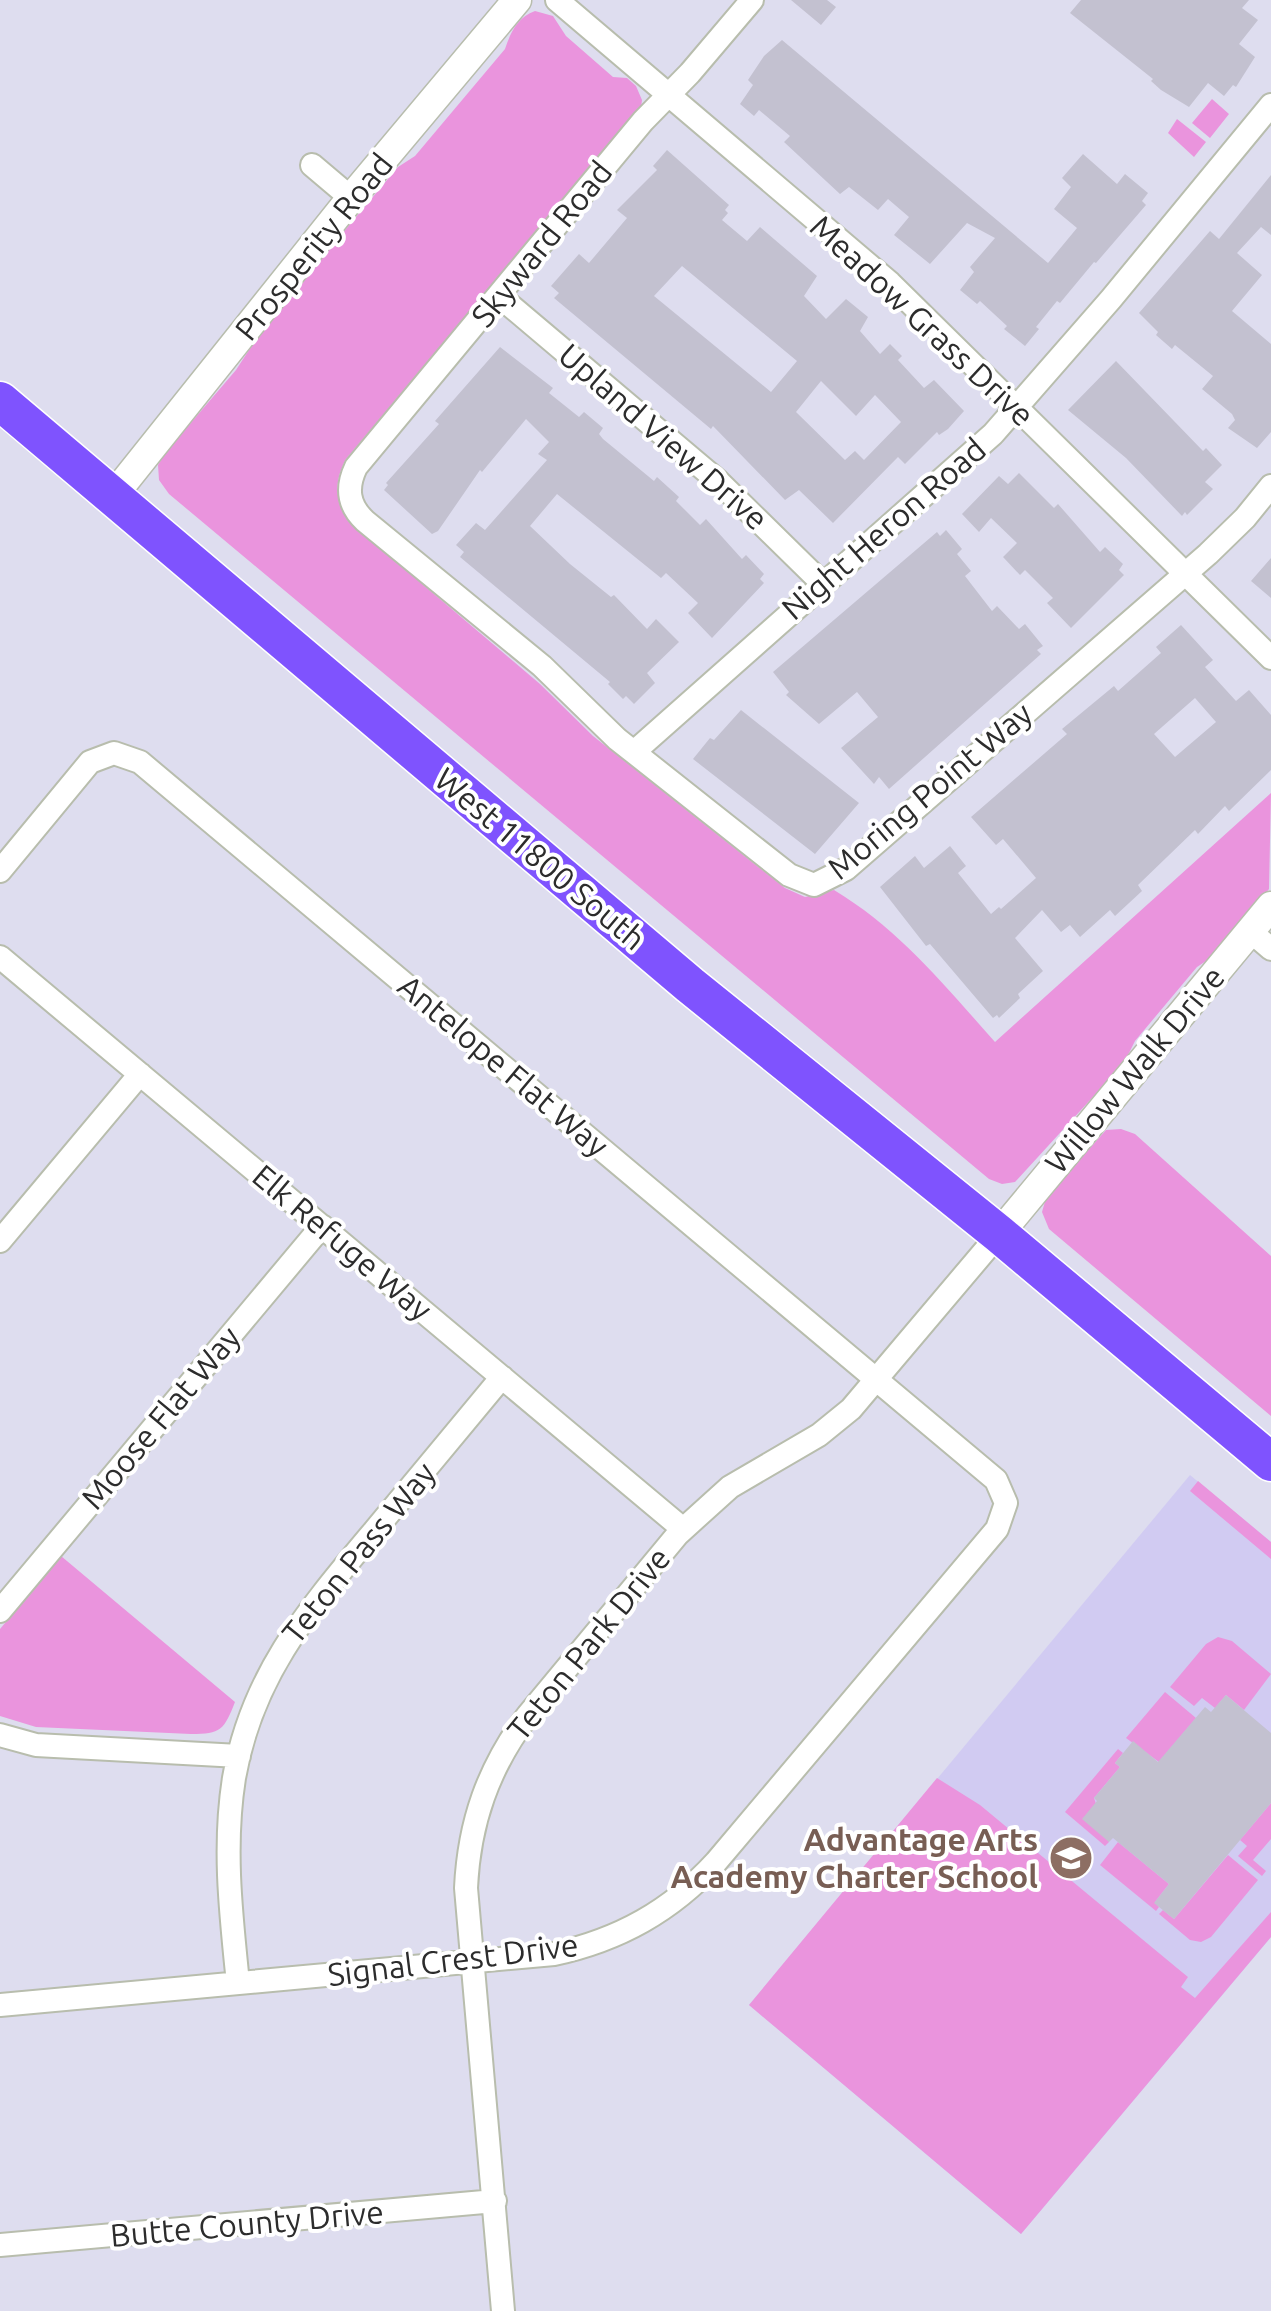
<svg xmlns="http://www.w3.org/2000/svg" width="1271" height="2311" viewBox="0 0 1271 2311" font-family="Ubuntu,sans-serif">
<rect width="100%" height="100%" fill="#deddef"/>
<!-- education -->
<path fill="#d1cbf2" d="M1190 1475 1271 1542V1937L1021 2234 749 2005Z"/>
<!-- green -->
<path fill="#ea94dd" d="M535 11 553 16 566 36 613 77 627 78 636 86 642 100 641 108 346 459C334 481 335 500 348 521L540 684 593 736 785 888 805 897 834 890C899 929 945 986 995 1042L1271 793 1269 889 1212 957 1197 967 1135 1041 1124 1063 1015 1182 1002 1184 989 1179 169 494 159 480 158 465 165 453 236 370 266 324 398 167 415 156 505 49C510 34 517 17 535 11Z
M1212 99 1229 114 1210 138 1192 123Z
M1177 119 1206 142 1194 157 1168 133Z
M1121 1129 1135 1134 1271 1256V1416L1049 1229 1042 1212 1046 1198 1106 1130Z
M1198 1481 1271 1542V1559L1190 1491Z
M61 1556 235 1702C224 1730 221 1734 191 1734L36 1727 0 1716V1629Z
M1218 1637 1232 1641 1271 1674 1244 1710 1226 1695 1215 1708 1202 1698 1194 1706 1170 1687 1206 1644Z
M1165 1692 1196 1718 1159 1762 1126 1738Z
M1118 1749 1123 1753 1115 1763 1120 1767 1094 1798 1109 1842 1105 1846 1065 1812Z
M937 1778 980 1805 1177 1968 1188 1977 1181 1987 1195 1998 1271 1912V1937L1021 2234 749 2005Z
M1271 1803V1839L1253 1860 1266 1871 1262 1876 1238 1856 1247 1846 1240 1840Z
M1118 1842 1169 1884 1155 1902 1159 1907 1156 1911 1100 1865Z
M1228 1855 1258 1880 1211 1937 1201 1942 1190 1940 1159 1914 1163 1910 1174 1919Z"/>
<!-- building -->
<path fill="#c3c1d0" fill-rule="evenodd" d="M791 0H827L836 7 821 25Z
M1081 0H1249L1242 8 1258 20 1239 44 1255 57 1236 87 1233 85 1224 96 1208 83 1189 107 1161 90 1151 81 1153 79 1070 13Z
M782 40 1048 263 1077 228 1054 209 1071 187 1062 178 1083 154 1117 184 1125 174 1148 193 1142 201 1146 205 1096 263 1094 262 1060 303 1057 301 1036 327 1039 329 1025 346 1004 329 1007 326 980 301 977 304 960 290 974 272 970 267 995 238 967 223 930 264 894 235 909 217 888 199 878 210 849 187 840 194 784 142 790 136 759 110 754 116 740 104 753 85 748 80 764 56Z
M667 150 729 205 725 210 728 213 722 220 747 241 760 227 817 276 804 296 826 319 846 299 868 317 860 331 880 354 890 344 902 356 898 360 924 388 934 380 964 411 948 429 939 435 937 432 905 464 898 457 833 523 799 490 785 500 713 426 711 429 554 298 559 293 551 286 579 254 589 263 627 218 617 210 657 170 653 166ZM682 266 797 361 771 392 654 296ZM821 381 856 416 875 395 901 422 864 460 855 451 845 460 796 412Z
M1271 175V235L1261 227 1237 253 1262 275 1232 311 1271 344V432L1257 448 1228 428 1235 420 1232 414 1202 389 1213 376 1175 345 1172 349 1156 335 1158 332 1139 313 1210 231 1219 239Z
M500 347 553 388 549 393 579 417 584 412 603 428 599 434 603 439 654 481 657 477 679 497 676 501 700 525 706 519 742 559 746 555 764 574 760 579 764 583 712 638 688 613 698 603 666 573 661 578 557 494 530 526 570 564 611 597 614 595 647 629 656 619 679 642 647 673 655 683 634 704 626 696 623 699 608 684 610 682 460 557 464 552 456 545 476 523 485 530 547 460 538 454 549 442 526 419 482 472 480 470 438 531 432 534 384 490 388 485 386 483 439 424 435 421Z
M1116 361 1203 451 1206 448 1222 465 1205 482 1213 489 1187 515 1185 512 1182 516 1126 458 1068 410Z
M1019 473 1054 508 1058 504 1100 552 1105 547 1123 564 1119 570 1124 575 1071 628 1047 603 1053 598 1025 570 1020 575 1003 557 1017 543 991 518 979 532 962 514 999 476 1008 484Z
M946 530 962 549 957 554 971 571 965 576 992 611 997 606 1019 629 1025 624 1043 646 1037 650 1041 654 889 789 879 777 874 784 841 748 878 717 857 692 819 724 786 695 789 692 773 672 937 532 940 536Z
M1271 558V598L1251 581Z
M1181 625 1213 660 1205 667 1236 701 1249 690 1271 715V770L1229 811 1225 806 1198 834 1195 830 1138 885 1142 891 1115 916 1110 910 1080 937 1070 925 1061 932 1042 910 1015 938 1043 971 1018 994 1020 998 999 1018 997 1015 993 1018 930 944 926 946 880 887 915 856 924 868 950 846 966 866 958 873 991 914 999 907 1001 909 1036 878 1003 839 996 845 971 817 1067 734 1062 729 1114 686 1118 691 1161 653 1156 647ZM1195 698 1216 722 1175 757 1154 734Z
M741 710 859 803 815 854 693 759 710 738 714 740Z
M1226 1695 1271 1733V1803L1174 1919 1154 1903 1169 1884 1113 1838 1109 1842 1082 1819 1097 1801 1094 1798 1120 1767 1115 1763 1133 1741 1158 1762 1205 1707 1211 1712Z"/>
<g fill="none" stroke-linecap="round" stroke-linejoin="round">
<defs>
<path id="minor" d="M557 0 890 283 1271 658
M752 0 690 73 643 121 356 467C346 488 348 505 365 521L542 666 617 739 789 875 814 885 846 869 1208 554 1245 518 1271 486
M312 165 351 198
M499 296 718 481 822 583
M634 752 993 434 1111 299 1271 105
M0 871 90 762 114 753 140 762 996 1480 1006 1503 997 1529 716 1862C671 1911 619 1940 554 1954L0 2005
M1250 931 1271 949
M0 957 683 1529
M0 1241 140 1074
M0 1611 322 1226
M0 1735 36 1745 239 1756
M238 1983C231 1915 223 1847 234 1778 252 1674 310 1608 375 1530 417 1479 460 1428 502 1377
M0 2245 495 2201
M503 2311 466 1888C469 1823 488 1768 528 1715L678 1534 730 1487 819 1435 851 1409 999 1234"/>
<path id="tertiary" d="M113 496 351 198 517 0
M999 1234 1271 906"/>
<path id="primary" d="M0 401 690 985 999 1234 1271 1462"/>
</defs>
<!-- minor casing -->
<use href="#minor" stroke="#b8bdad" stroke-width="26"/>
<!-- tertiary casing -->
<use href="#tertiary" stroke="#b8bdad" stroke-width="31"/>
<!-- primary casing -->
<use href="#primary" stroke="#fff" stroke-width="41"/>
<!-- minor -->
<use href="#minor" stroke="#fff" stroke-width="22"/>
<!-- tertiary -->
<use href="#tertiary" stroke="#fff" stroke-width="28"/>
<!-- primary -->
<use href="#primary" stroke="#7f53fe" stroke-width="38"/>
</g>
<!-- icons -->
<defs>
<symbol id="school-disc" viewBox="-11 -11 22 22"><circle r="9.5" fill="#8d6e63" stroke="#fff"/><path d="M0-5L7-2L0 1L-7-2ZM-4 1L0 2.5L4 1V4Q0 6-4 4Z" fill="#fff"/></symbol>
</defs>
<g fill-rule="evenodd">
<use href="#school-disc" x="1046" y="1833" width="50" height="50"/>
</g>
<g text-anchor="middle" stroke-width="8" stroke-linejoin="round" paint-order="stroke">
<!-- street labels -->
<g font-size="32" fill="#2c2c2c" stroke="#fff">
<text transform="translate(542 244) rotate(-51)" y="11">Skyward Road</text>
<text transform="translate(314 247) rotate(-51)" y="11">Prosperity Road</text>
<text transform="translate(922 321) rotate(43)" y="11">Meadow Grass Drive</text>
<text transform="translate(663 437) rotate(41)" y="11">Upland View Drive</text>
<text transform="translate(884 529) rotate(-41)" y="11">Night Heron Road</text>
<text transform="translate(930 791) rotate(-40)" y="11">Moring Point Way</text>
<text transform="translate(540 859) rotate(40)" y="11">West 11800 South</text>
<text transform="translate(503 1066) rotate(40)" y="11">Antelope Flat Way</text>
<text transform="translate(1135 1070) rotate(-50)" y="11">Willow Walk Drive</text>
<text transform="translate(342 1243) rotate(40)" y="11">Elk Refuge Way</text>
<text transform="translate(161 1418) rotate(-50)" y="11">Moose Flat Way</text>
<text transform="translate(359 1553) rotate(-51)" y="11">Teton Pass Way</text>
<text transform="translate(589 1644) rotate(-51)" y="11">Teton Park Drive</text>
<text transform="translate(453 1960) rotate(-7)" y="11">Signal Crest Drive</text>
<text transform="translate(247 2224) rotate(-5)" y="11">Butte County Drive</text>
</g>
<!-- education labels -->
<g font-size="32" font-weight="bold" fill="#785e54" stroke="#fff" text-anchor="end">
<text x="1038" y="1851">Advantage Arts<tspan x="1038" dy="37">Academy Charter School</tspan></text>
</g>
</g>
</svg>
